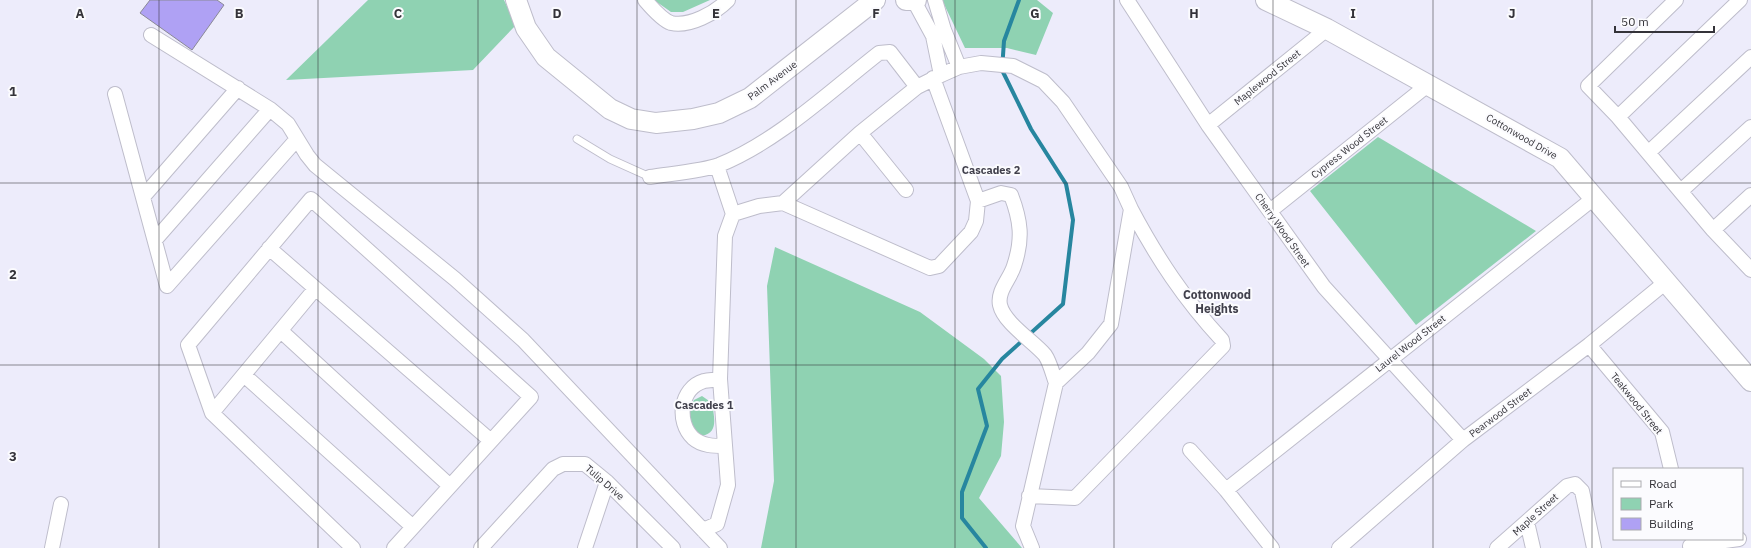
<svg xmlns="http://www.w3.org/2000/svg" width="1751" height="548" viewBox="0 0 1751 548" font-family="'IBM Plex Sans',sans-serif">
<rect width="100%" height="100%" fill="#edecfb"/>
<!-- green -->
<path fill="#8fd2b2" d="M368 0H504L516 25 473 70 286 80Z
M654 0H710L683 12H671Z
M942 0H1037L1053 13 1036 55 1007 48H965Z
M1378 137 1536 231 1416 325 1310 191Z
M775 247 920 312 984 359 1001 376 1004 422 1001 456 979 498 1022 548H761L774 481 767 286Z
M702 396 712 403C714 417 719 433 702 436 693 428 689 423 687 411L694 400Z"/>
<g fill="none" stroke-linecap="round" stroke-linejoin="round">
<!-- stream -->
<path stroke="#27869f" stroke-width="4" d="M986 548 962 518V492L987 426 978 389 1002 359 1063 304 1073 220 1066 184 1031 129 1002 70 1004 41 1019 0"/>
</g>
<!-- building -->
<path fill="#afa1f4" stroke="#8a8996" d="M150 0H217L224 5 192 50 140 13Z"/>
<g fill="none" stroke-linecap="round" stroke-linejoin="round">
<defs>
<path id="lane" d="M577 139 610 159 650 177"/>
<path id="street" d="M645 0C651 7 662 20 671 23 690 27 715 13 728 0
M935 0 944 30 959 67
M1127 0 1208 125 1324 287 1463 440
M1676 0 1588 86 1618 117 1713 230 1751 270
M914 1 933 36 941 75
M151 35 270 109 288 124 307 155 315 165 455 279 523 340 720 548
M115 94 167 286
M1618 117 1740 0
M1208 125 1327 29
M860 133 906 190
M1649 152 1751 57
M650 177C668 174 703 171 719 165 778 141 829 92 879 53L890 52 917 87
M1682 190 1751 127
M143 197 238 88
M978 201 1001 193 1011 195C1021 221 1023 239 1014 266 1010 279 997 291 1000 305 1004 323 1033 341 1045 355 1050 362 1053 375 1056 383
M783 203 930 268 939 266 971 232 976 221 978 201 933 78
M1270 211 1429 84
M733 214 759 206 783 203 860 133 917 87 941 75 959 67 981 63 1013 66 1043 81 1063 102 1121 187 1131 209 1111 324 1088 353 1056 383 1023 526 1032 548
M1713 230 1751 195
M155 240 270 109
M269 248 491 441
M167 286 297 139
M281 331 450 486
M1589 345 1662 432 1671 469
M244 375 413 527
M720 379C715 380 709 380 704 381 680 388 676 422 693 438 702 446 714 446 725 446
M212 413 315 289
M1190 450 1226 490 1272 548
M1226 490 1594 198
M1029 496 1075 498 1223 346 1222 340C1184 299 1157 258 1131 209
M1527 522 1533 548
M703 530 717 524 728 485 720 379 725 236 733 214 717 166
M1690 546 1739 539
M52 548 61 504
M353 548 212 413 188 345 311 199 531 397 394 548
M481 548 553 469 563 464H585L607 482 673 548
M585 548 607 482
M1339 548 1463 440 1589 345 1666 282
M1497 548 1567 486 1575 484 1582 491 1594 548"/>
<path id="secondary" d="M516 0 526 28 546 57 610 109 631 119 656 123 693 119 719 113 750 98 875 0
M906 0H916
M1266 0 1327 29 1560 158 1751 381"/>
</defs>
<!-- lane casing -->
<use href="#lane" stroke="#bebdcb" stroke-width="9"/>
<!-- street casing -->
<use href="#street" stroke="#bebdcb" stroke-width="16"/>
<!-- secondary casing -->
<use href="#secondary" stroke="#bebdcb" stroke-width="22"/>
<!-- lane -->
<use href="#lane" stroke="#fff" stroke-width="7"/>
<!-- street -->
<use href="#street" stroke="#fff" stroke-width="14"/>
<!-- secondary -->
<use href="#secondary" stroke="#fff" stroke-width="20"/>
</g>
<!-- grid -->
<path fill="none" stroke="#343339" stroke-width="1" stroke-opacity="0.55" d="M159 0V548M318 0V548M478 0V548M637 0V548M796 0V548M955 0V548M1114 0V548M1273 0V548M1433 0V548M1592 0V548M0 183H1751M0 365H1751"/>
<g text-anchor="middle" stroke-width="4" stroke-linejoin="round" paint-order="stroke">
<!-- street labels -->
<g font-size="10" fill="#343339" stroke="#fbfbfe">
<text transform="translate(1267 77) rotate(-39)" y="4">Maplewood Street</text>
<text transform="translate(772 80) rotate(-37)" y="4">Palm Avenue</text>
<text transform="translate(1522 136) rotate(30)" y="4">Cottonwood Drive</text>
<text transform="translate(1349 147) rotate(-38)" y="4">Cypress Wood Street</text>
<text transform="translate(1283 230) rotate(55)" y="4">Cherry Wood Street</text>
<text transform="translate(1410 343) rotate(-38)" y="4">Laurel Wood Street</text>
<text transform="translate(1637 403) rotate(51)" y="4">Teakwood Street</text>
<text transform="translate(1500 412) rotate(-37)" y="4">Pearwood Street</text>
<text transform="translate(605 482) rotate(41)" y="4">Tulip Drive</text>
<text transform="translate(1535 514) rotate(-42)" y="4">Maple Street</text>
</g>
<!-- neighbourhood labels -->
<g font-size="11" font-weight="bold" fill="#41404c" stroke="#fbfbfe">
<text x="991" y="174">Cascades 2</text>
<text x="704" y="409">Cascades 1</text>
</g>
<!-- quarter labels -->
<g font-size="12" font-weight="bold" fill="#41404c" stroke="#fbfbfe">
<text x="1217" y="299">Cottonwood<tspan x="1217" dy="14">Heights</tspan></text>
</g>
</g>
<g font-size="13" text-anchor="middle" font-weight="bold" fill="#343339" stroke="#fbfbfe" stroke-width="4" stroke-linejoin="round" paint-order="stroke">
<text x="80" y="18">A</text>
<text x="239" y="18">B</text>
<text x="398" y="18">C</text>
<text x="557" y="18">D</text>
<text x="716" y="18">E</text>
<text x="876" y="18">F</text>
<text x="1035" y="18">G</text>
<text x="1194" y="18">H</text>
<text x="1353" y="18">I</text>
<text x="1512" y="18">J</text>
<text x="13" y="96">1</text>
<text x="13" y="279">2</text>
<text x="13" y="461">3</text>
</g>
<!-- legend -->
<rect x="1613" y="468" width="130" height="72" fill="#fbfbfe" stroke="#ababaf"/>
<rect x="1621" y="481" width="20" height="6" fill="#ffffff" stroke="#ababaf"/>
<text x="1649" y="488" font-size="12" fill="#343339">Road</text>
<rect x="1621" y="498" width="20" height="12" fill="#8fd2b2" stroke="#ababaf"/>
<text x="1649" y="508" font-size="12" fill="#343339">Park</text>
<rect x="1621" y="518" width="20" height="12" fill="#afa1f4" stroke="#ababaf"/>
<text x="1649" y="528" font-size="12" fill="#343339">Building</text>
<!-- scale -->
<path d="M1615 26v6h99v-6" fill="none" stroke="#343339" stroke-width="2"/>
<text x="1621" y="26" font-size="12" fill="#343339" stroke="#fbfbfe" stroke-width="3" paint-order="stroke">50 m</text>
</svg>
